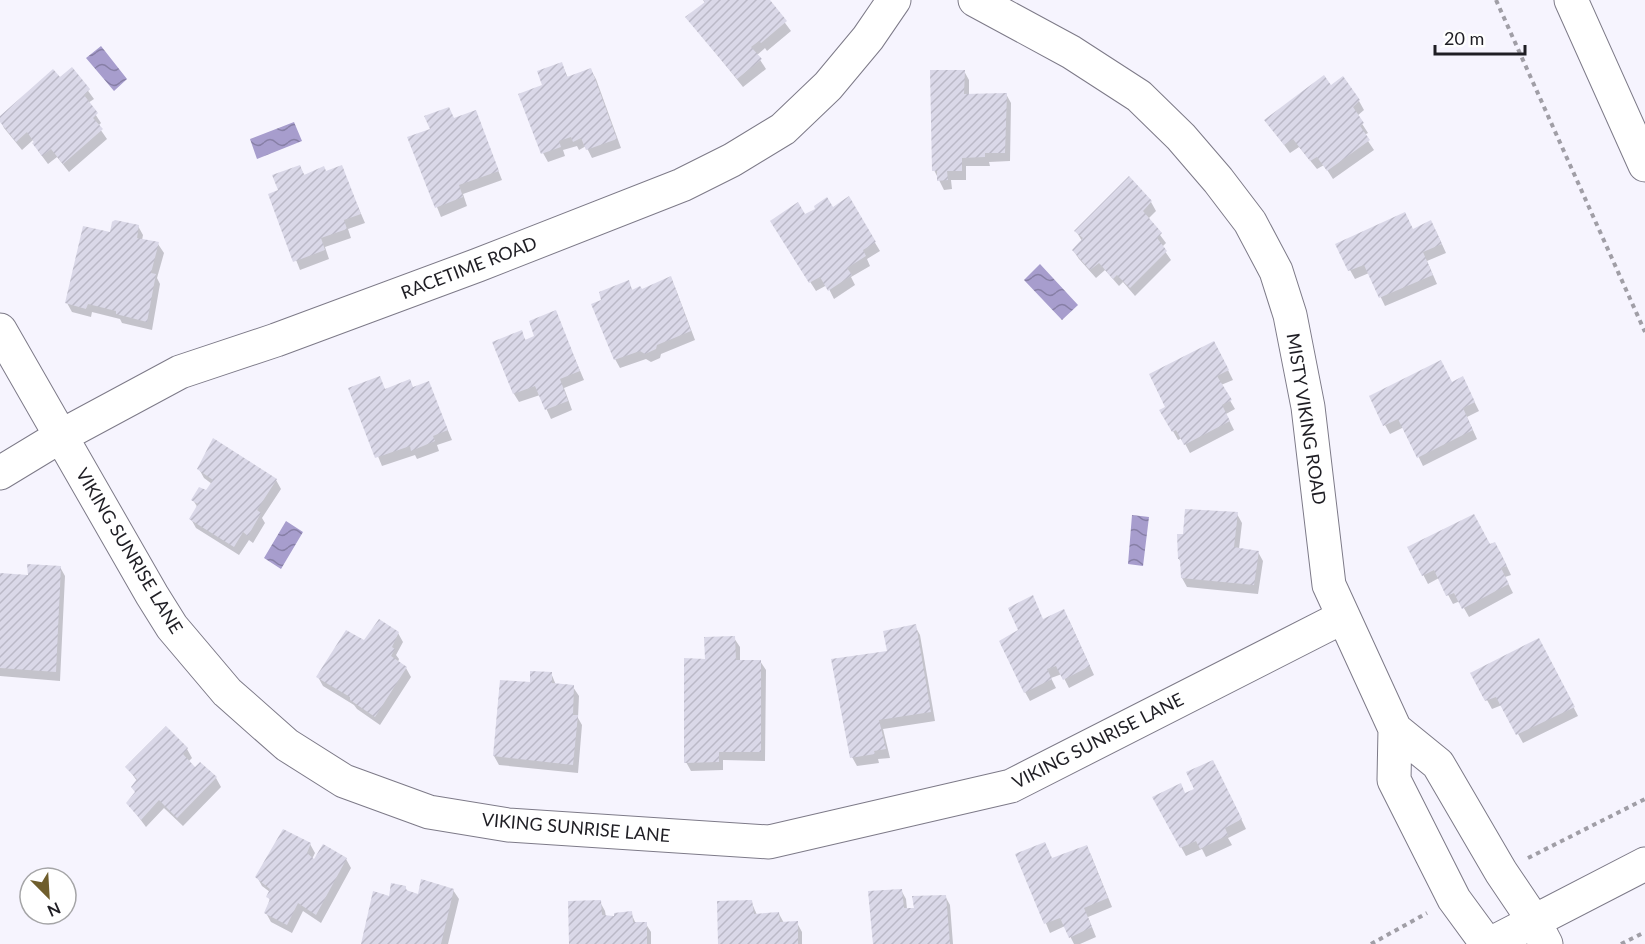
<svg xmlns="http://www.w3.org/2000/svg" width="1645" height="944" viewBox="0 0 1645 944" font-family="Lato,sans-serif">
<defs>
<pattern id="water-waves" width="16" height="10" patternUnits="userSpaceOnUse" patternTransform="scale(1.5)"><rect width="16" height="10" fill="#a79dcd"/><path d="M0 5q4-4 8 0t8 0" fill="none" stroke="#877fa6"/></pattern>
<pattern id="building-hatch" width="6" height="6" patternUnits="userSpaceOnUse" patternTransform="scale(1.5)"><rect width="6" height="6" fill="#dad8e8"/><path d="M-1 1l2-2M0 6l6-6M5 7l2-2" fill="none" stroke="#bbb9c7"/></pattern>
</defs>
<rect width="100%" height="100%" fill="#f6f4fe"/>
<!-- water -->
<path fill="url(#water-waves)" d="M101 46 127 79 114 91 86 58Z
M294 122 302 141 257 159 250 139Z
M1040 264 1078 305 1062 320 1024 280Z
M1132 515 1149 517 1143 566 1128 564Z
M286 521 303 532 281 569 264 558Z"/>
<!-- shadow -->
<path fill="#0003" d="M703 0H768L791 31 767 51 765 48 757 55 766 69 743 87 687 17 705 3Z
M562 64 568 78 591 70 596 79 621 148 592 158 586 146 579 150 577 146 563 150 565 156 548 162 543 153 544 86Z
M72 69 94 99 88 103 101 123 98 126 107 139 69 172 57 157 48 164 39 152 33 140 22 150 4 128 0 119Z
M964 71 969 80V95L1006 94 1011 103 1010 161 989 162 990 166H966V180H951L952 189 944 190 934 170Z
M1330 87 1359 101 1364 110 1357 116 1368 133 1364 135 1374 150 1333 179 1324 165 1317 169 1299 147 1290 153 1266 120Z
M475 112 502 180 463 194 467 206 441 217 409 138Z
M300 167 305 176 327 173 341 167 365 223 348 229 351 238 325 247 329 259 300 270 270 194 280 191Z
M1129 179 1151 202 1156 211 1148 219 1166 243 1162 247 1171 260 1135 296 1123 282 1119 286 1105 270 1096 278 1079 259 1073 250 1082 241 1076 231Z
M848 198 880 251 867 259 870 266 851 277 855 285 834 299 827 285 816 291 777 230 805 215 833 210Z
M138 226 143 235 142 240 158 244 164 253 157 278 160 284 152 330 122 323 120 319 92 312 91 317 72 312 67 303 111 234Z
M1413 230 1436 231 1446 253 1427 261 1437 284 1385 306 1369 273 1355 279 1350 270Z
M670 278 675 287 695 340 661 354 660 358 651 362 646 359 620 368 615 359 628 282 633 291H642Z
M555 312 584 380 564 388 572 410 551 419 540 395 519 402 514 394 521 332 526 341 536 337Z
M1219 352 1233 380 1221 385 1235 409 1226 414 1234 430 1190 453 1182 438 1178 440 1161 410 1167 407Z
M379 378 385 390 413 388 428 383 452 440 437 445 439 451 417 459 415 455 382 466 350 389Z
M1452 384 1467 387 1479 411 1467 417 1477 439 1423 466 1404 427 1390 434 1385 425Z
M199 469 276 480 281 489 262 518 265 523 253 543 249 540 239 555 196 528 191 519 198 508 193 500 207 492 212 484 204 478Z
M1237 514 1242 523 1239 549 1258 552 1263 561 1258 594 1187 587 1182 578V564L1179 559Z
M1490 546 1500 552 1511 575 1505 577 1513 593 1469 617 1460 601 1453 604 1439 578 1428 584 1409 547Z
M60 567 65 576 60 681 0 676V575L30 576Z
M1043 620H1069L1094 675 1069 688 1062 674 1051 678 1056 688 1030 701 1025 692 1020 631Z
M915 626 920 635 935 721 883 729 890 758 878 759 879 763 857 766 852 757 888 652Z
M398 633 403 642 396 655 399 659 398 662 406 668 411 677 380 725 357 709 354 705 323 686 318 677 365 642Z
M734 638 740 647V661H760L766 670 765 761 723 760V770L691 771 686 762 707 661Z
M1544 649 1578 716 1523 743 1502 705 1492 709 1472 673Z
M551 673 556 685 573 687 579 696 578 718 582 725 578 773 499 765 494 756 532 683Z
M187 749 192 758 188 762 195 769 216 778 221 787 183 826 164 808 146 827 128 803 136 793 137 781 127 767Z
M1218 771 1246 829 1228 838 1232 845 1206 857 1202 849 1186 856 1154 798 1185 794 1196 790Z
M310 844 315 853 312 859H346L351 868 321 923 303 911 292 933 271 922 266 913 271 902 268 897 270 892 262 886 257 877Z
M1017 855 1053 860 1091 855 1112 907 1088 917 1096 937 1080 944H1074L1065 926 1050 933Z
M405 887 408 892 419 896 453 890 459 899 448 944H362L391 898Z
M901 890 906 899 907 909H915L945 896 950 905 953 944H874Z
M751 901 757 915 779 914 784 923H797L802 932V944H720Z
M600 902 605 911 606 917 615 918 631 913 636 924H646L651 932V944H570Z"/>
<!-- building -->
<path fill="url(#building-hatch)" d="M703 0H770L787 21 761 43 759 41 751 47 762 59 737 79 685 17 705 2Z
M562 62 567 77 591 68 617 139 586 150 581 138 573 142 571 137 559 141 561 147 541 154 518 94 542 85 537 71Z
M72 67 90 89 84 95 98 113 93 118 103 129 63 164 51 149 42 156 32 143 34 142 27 132 16 142 0 122V116L53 69 60 77Z
M930 70H965L964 94 1007 93 1005 153H985V157L962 158V171H947L948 180 937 181V171H932Z
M1324 75 1331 85 1343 76 1360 100 1353 107 1364 123 1360 126 1370 140 1327 171 1317 157 1310 161 1293 139 1284 145 1264 120Z
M449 107 454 118 476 110 499 171 459 185 463 197 435 208 407 137 430 129 424 116Z
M300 165 304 175 324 166 326 171 342 165 361 214 344 220 347 229 321 238 325 250 293 262 268 194 278 190 272 175Z
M1129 176 1152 201 1143 211 1162 233 1157 238 1167 251 1130 288 1117 275 1113 279 1099 263 1090 270 1072 250 1083 238 1074 231Z
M849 196 876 242 863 250 866 256 847 268 852 275 828 291 820 277 809 283 770 221 798 202 805 214 815 209 814 206 827 197 833 207Z
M1405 212 1413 229 1431 220 1442 244 1423 252 1433 275 1379 298 1364 265 1348 271 1335 244Z
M115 220 139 225 137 238 159 242 151 273 156 274 147 322 116 314V311L88 304 86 309 65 303 83 226 110 232 112 222Z
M671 276 691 331 657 345 656 349 645 354 640 351 614 360 591 304 601 300 599 292 629 280 632 290 640 286 642 289Z
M556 310 580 371 560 379 568 401 545 410 535 386 513 394 492 342 522 330 525 340 534 336 529 321Z
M1214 341 1229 370 1217 376 1232 400 1222 405 1230 421 1184 445 1176 430 1172 432 1159 410 1165 407 1149 374Z
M1441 360 1452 382 1463 376 1475 402 1463 408 1473 430 1417 458 1398 419 1383 426 1369 396Z
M380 376 385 389 410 379 413 387 429 381 448 430 433 436 435 441 411 451 410 446 375 458 348 388Z
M213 438 277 479 257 510 261 513 248 536 243 532 234 547 189 519 198 504 191 500 199 487 206 490 213 480 197 469Z
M1185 509 1238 512 1234 547 1259 551 1254 585 1181 578 1180 559H1178L1177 534H1183Z
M1474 514 1490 544 1495 542 1507 566 1501 568 1509 584 1462 609 1454 593 1446 596 1434 570 1422 576 1407 547Z
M27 564 61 566 56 672 0 668V573L28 575Z
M1033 595 1043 619 1064 609 1090 666 1063 680 1056 666 1047 669 1052 679 1024 693 999 641 1018 630 1008 608Z
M379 619 399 632 392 647 395 649 391 656 407 667 375 717 350 700V697L316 677 346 630 364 640Z
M916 624 931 712 879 720 886 749 874 751 875 754 850 758 831 659 887 651 883 631Z
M735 636 736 660H761V752H719V762L684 763V658L705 659 704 637Z
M1539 638 1575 707 1516 735 1496 697 1485 701 1470 673Z
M530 671 552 672V683L574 685 573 715H578L573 765 493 756 500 680 530 682Z
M166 726 188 748 183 754 195 767 200 762 217 777 177 818 159 800 141 820 126 803 135 792 131 787 137 779 125 767Z
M1213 760 1242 819 1225 828 1228 835 1200 849 1196 841 1180 848 1152 797 1181 783 1185 793 1194 789 1186 772Z
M283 829 311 843 307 853 314 859 323 844 347 858 316 915 298 903 287 925 264 913 270 899 266 897 270 889 255 877Z
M1045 842 1052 858 1087 845 1108 898 1084 908 1092 927 1069 938 1060 918 1044 924 1015 854Z
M421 879 454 889 441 944H361L373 891 389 896 391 883 406 886V890L418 894Z
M902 889 904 908H914L912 896 946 895 950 944H873L868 891Z
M601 900 602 915 614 916V913L632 911 633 922H647V944H569L568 901Z
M752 900 754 914 779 912 780 922 798 921V944H718L717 901Z"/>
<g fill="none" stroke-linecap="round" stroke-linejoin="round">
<defs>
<path id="minor" d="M975 0 1071 52 1139 96 1181 137 1218 180 1250 222 1276 271 1290 315 1308 407 1329 585 1395 729 1438 764 1501 872 1534 921 1546 944
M1571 0 1645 165
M0 330 152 595 172 627 227 692 287 745 344 781 429 812 508 825 769 842 1011 786 1343 617
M0 473 61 436 180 372 276 340 478 265 682 185 732 160 783 129 828 86 868 38 894 0
M1395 729 1394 780 1454 899 1487 944
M1490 944 1645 864"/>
</defs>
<!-- minor casing -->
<use href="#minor" stroke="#7d7a88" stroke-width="35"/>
<!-- path -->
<path stroke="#a09ea6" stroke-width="4" stroke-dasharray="4.5 4.5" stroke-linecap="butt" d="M1496 0 1645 332
M1528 858 1645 799
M1371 944 1427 913
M1621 944 1645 932"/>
<!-- minor -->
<use href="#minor" stroke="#fff" stroke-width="33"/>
</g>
<g text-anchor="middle" stroke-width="5" stroke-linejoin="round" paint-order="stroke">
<!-- street labels -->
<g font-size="18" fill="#1f1e24" stroke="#fff">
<text transform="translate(469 268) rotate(-21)" y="6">RACETIME ROAD</text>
<text transform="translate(1306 419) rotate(81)" y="6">MISTY VIKING ROAD</text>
<text transform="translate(129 551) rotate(59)" y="6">VIKING SUNRISE LANE</text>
<text transform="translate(1098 741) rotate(-27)" y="6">VIKING SUNRISE LANE</text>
<text transform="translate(576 828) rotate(5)" y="6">VIKING SUNRISE LANE</text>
</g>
</g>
<!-- north arrow -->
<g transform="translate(48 896) rotate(156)"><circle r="28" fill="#ffffff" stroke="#a5a5a7" stroke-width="1.5"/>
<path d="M0-4.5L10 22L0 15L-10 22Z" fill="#6f5e2c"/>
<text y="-9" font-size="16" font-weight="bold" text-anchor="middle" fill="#1f1e24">N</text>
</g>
<!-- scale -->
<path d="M1435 45v9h90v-9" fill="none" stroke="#1f1e24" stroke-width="3"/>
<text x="1444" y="45" font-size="18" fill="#1f1e24" stroke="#ffffff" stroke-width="4.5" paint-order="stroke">20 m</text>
</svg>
